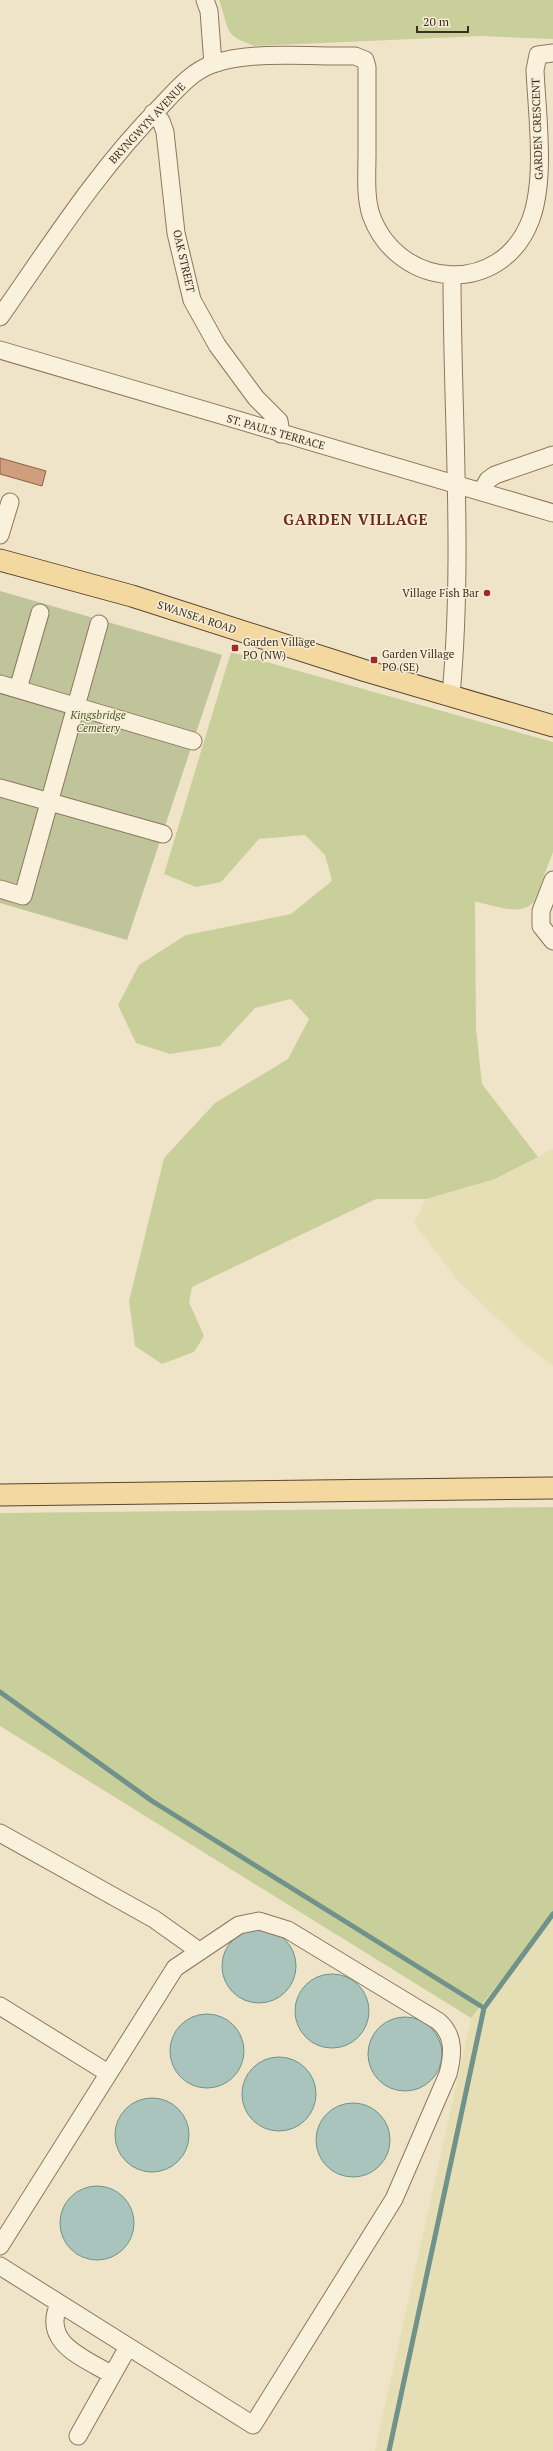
<svg xmlns="http://www.w3.org/2000/svg" width="553" height="2451" viewBox="0 0 553 2451" font-family="'PT Serif',serif">
<rect width="100%" height="100%" fill="#f0e4c8"/>
<!-- farmland -->
<path fill="#e6deb5" d="M553 1149V1366L523 1343 459 1282 414 1223 426 1199 495 1179Z
M553 1915V2451H375L471 2018Z"/>
<!-- green -->
<path fill="#c9cf9b" d="M219 0H553V39L481 36 255 46C222 35 230 30 219 0Z
M231 652 553 742V852L534 902C518 918 494 904 475 902L476 1028 482 1084 538 1157 495 1179 426 1199H376L192 1287 189 1302 204 1336 194 1352 162 1364 135 1346 129 1301 164 1158 215 1103 288 1059 309 1019 291 999 255 1008 220 1046 170 1054 136 1043 118 1005 139 965 186 935 291 914 332 881 325 855 305 835 259 839 221 882 196 887 164 874Z
M553 1507V1915L471 2018 0 1726V1513Z"/>
<!-- cemetery -->
<path fill="#bfc49a" d="M0 591 222 655 127 940 0 903Z"/>
<!-- water -->
<path fill="#a9c4bc" stroke="#6f938a" d="M222 1966a37 37 0 1 1 74 0a37 37 0 1 1-74 0Z
M295 2011a37 37 0 1 1 74 0a37 37 0 1 1-74 0Z
M170 2051a37 37 0 1 1 74 0a37 37 0 1 1-74 0Z
M368 2054a37 37 0 1 1 74 0a37 37 0 1 1-74 0Z
M242 2094a37 37 0 1 1 74 0a37 37 0 1 1-74 0Z
M115 2135a37 37 0 1 1 74 0a37 37 0 1 1-74 0Z
M316 2140a37 37 0 1 1 74 0a37 37 0 1 1-74 0Z
M60 2223a37 37 0 1 1 74 0a37 37 0 1 1-74 0Z"/>
<g fill="none" stroke-linecap="round" stroke-linejoin="round">
<!-- stream -->
<path stroke="#6f938a" stroke-width="5" d="M0 1692 152 1801 484 2008
M389 2451 484 2008 553 1914"/>
</g>
<!-- building -->
<path fill="#cf9f7d" stroke="#8d5f41" d="M0 458 46 471 42 486 0 474Z"/>
<g fill="none" stroke-linecap="round" stroke-linejoin="round">
<defs>
<path id="minor" d="M205 0 209 11 213 64
M153 113 161 121 165 132 176 233 192 300 217 345 256 398 279 421 281 434
M0 317C51 244 99 168 162 105 177 89 192 71 213 64 252 50 314 57 355 56L365 60 367 67C367 96 367 126 367 155 367 174 365 196 371 215 398 290 502 298 531 219 546 178 537 114 535 70L538 55 553 53
M0 350 553 513
M482 490 488 480 495 475 553 455
M0 535 10 502
M0 684 193 741
M18 689 40 613
M451 695C464 556 452 415 452 276
M0 788 163 834
M553 880 541 911V926L553 941
M0 889 23 896 99 624
M0 1833 154 1919 199 1951
M0 2006 108 2073
M0 2246 175 1968 239 1925 259 1921 288 1930 438 2021C455 2035 453 2055 448 2074L394 2199 253 2425 0 2266
M59 2304C41 2344 85 2358 112 2375
M78 2436 128 2347"/>
<path id="major" d="M0 560 132 596 366 671 553 726
M0 1495 553 1488"/>
</defs>
<!-- minor casing -->
<use href="#minor" stroke="#8d765c" stroke-width="19"/>
<!-- major casing -->
<use href="#major" stroke="#5b4430" stroke-width="23"/>
<!-- minor -->
<use href="#minor" stroke="#faf1dc" stroke-width="17"/>
<!-- major -->
<use href="#major" stroke="#f3d9a0" stroke-width="21"/>
</g>
<!-- markers -->
<g fill="#9e2a2b" stroke="#f7eed8" stroke-width="1.5">
<circle cx="487" cy="593" r="4"/>
<rect x="231" y="644" width="8" height="8" rx="2"/>
<rect x="370" y="656" width="8" height="8" rx="2"/>
</g>
<g text-anchor="middle" stroke-width="3" stroke-linejoin="round" paint-order="stroke">
<!-- street labels -->
<g font-size="11" fill="#3d2e20" stroke="#f7eed8">
<text transform="translate(147 123) rotate(-47)" y="4">BRYNGWYN AVENUE</text>
<text transform="translate(537 129) rotate(-92)" y="4">GARDEN CRESCENT</text>
<text transform="translate(184 261) rotate(77)" y="4">OAK STREET</text>
<text transform="translate(276 432) rotate(16)" y="4">ST. PAUL'S TERRACE</text>
<text transform="translate(197 617) rotate(18)" y="4">SWANSEA ROAD</text>
</g>
<!-- poi labels -->
<g font-size="11" fill="#3d2e20" stroke="#f7eed8" text-anchor="start">
<text x="479" y="597" text-anchor="end">Village Fish Bar</text>
<text x="243" y="646">Garden Village<tspan x="243" dy="13">PO (NW)</tspan></text>
<text x="382" y="658">Garden Village<tspan x="382" dy="13">PO (SE)</tspan></text>
</g>
<!-- park labels -->
<g font-size="11" font-style="italic" fill="#4d5a26" stroke="#f7eed8">
<text x="98" y="719">Kingsbridge<tspan x="98" dy="13">Cemetery</tspan></text>
</g>
<!-- district labels -->
<g font-size="15" font-weight="bold" letter-spacing="1" fill="#6b2e1e" stroke="#f7eed8">
<text x="356" y="525">GARDEN VILLAGE</text>
</g>
</g>
<!-- scale -->
<path d="M417 26v6h51v-6" fill="none" stroke="#3d2e20" stroke-width="2"/>
<text x="423" y="26" font-size="12" fill="#3d2e20" stroke="#f7eed8" stroke-width="3" paint-order="stroke">20 m</text>
</svg>
